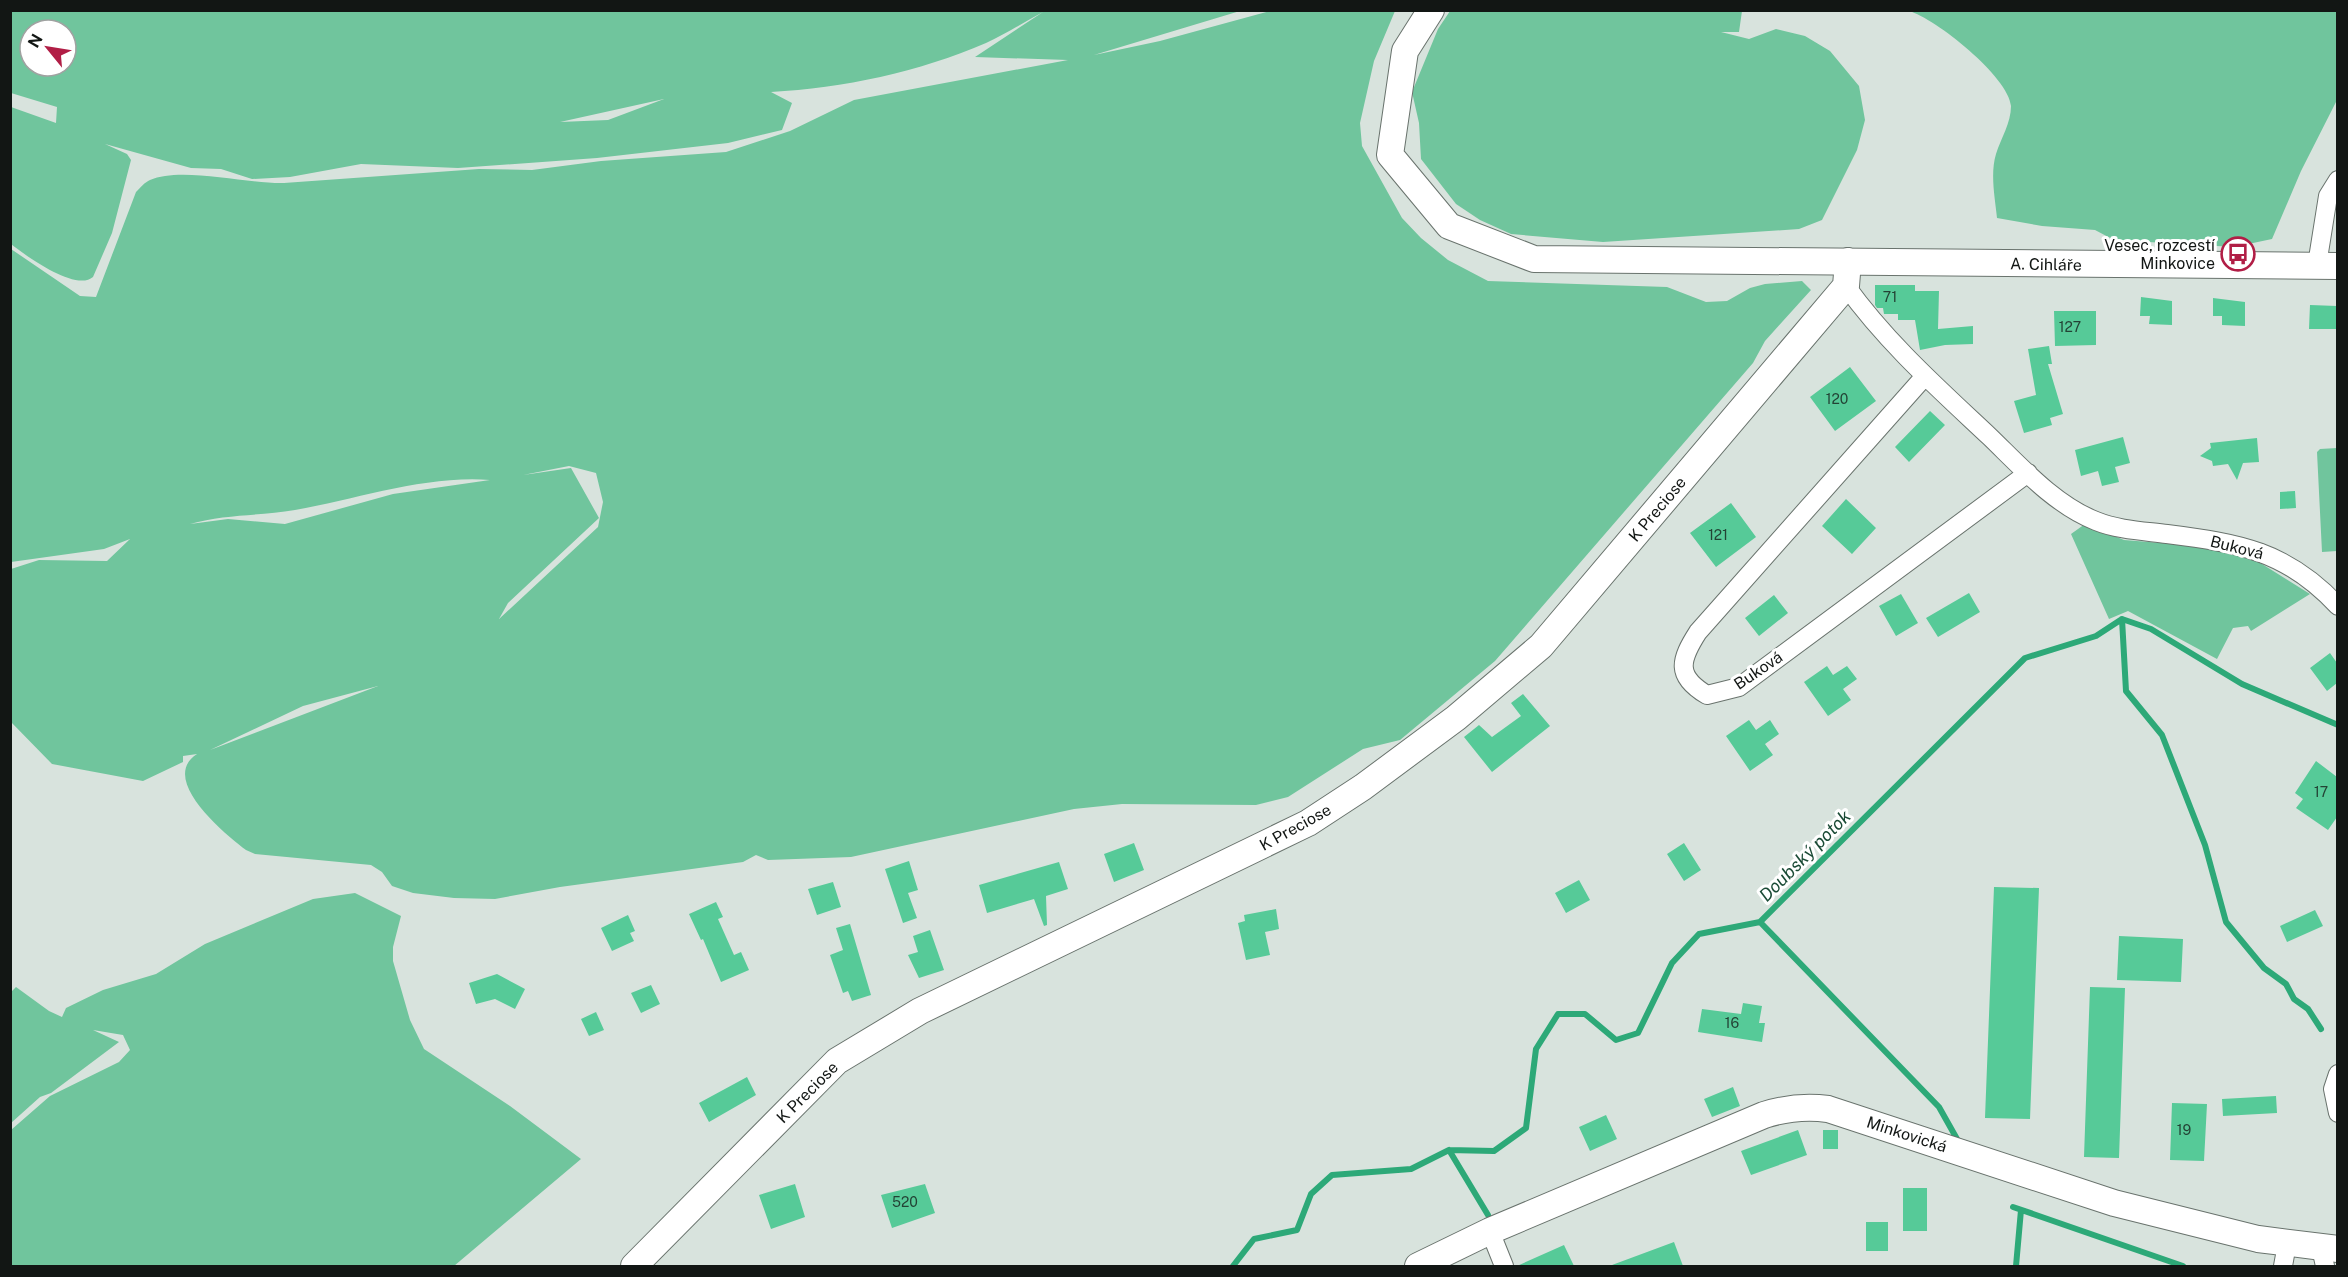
<svg xmlns="http://www.w3.org/2000/svg" width="2348" height="1277" viewBox="0 0 2348 1277" font-family="'Public Sans',sans-serif">
<rect width="100%" height="100%" fill="#d8e3dd"/>
<!-- green -->
<path fill="#70c59d" fill-rule="evenodd" d="M11 10 1240 11 1094 55 1160 41 1270 11H1395L1374 61 1360 123 1362 146 1402 218 1421 238 1448 260 1488 281 1667 287 1706 302 1727 301 1750 288 1765 284 1802 281 1811 290 1765 341 1753 363 1495 661 1400 740 1363 749 1288 797 1256 805 1122 804 1074 809 851 857 768 860 756 855 743 862 560 887 495 899 454 898 413 893 392 886 382 872 371 865 255 854 246 850C225 834 158 779 197 754L183 756V762L143 781 52 764 11 722V569L39 560 107 561 130 539 104 549 11 562V249L80 296 96 297 136 192C140 188 145 182 150 180 181 166 247 184 284 183L479 169 532 170 601 161 726 152 790 131 854 100 1068 60 975 57 1043 12C1024 22 1006 34 986 43 919 72 843 88 771 92L792 103 782 130 728 143 597 158 458 168 361 164 290 177 252 179 221 169 191 168 105 144 127 154 131 160 112 233 93 277C76 292 26 256 11 244V107L56 123 57 107 11 93ZM30 30H66V66H30ZM664 99 608 120 560 122ZM569 466 596 473 603 502 598 527 499 619 508 603 599 518 571 468 523 475ZM490 480 393 494 285 524 228 519 190 524C224 514 260 516 295 510 358 499 426 475 490 480ZM378 686 210 750 303 706Z
M1450 11H1742L1739 32H1721L1749 39 1776 29 1805 36 1830 51 1859 86 1865 120 1857 150 1822 220 1799 229 1603 242 1511 234 1480 220 1456 204 1421 159 1419 123 1412 92 1438 29Z
M1909 11H2337V100L2301 171 2272 239 2234 247 2114 240 2095 230 2042 226 1997 218C1995 198 1990 174 1996 154 2001 138 2011 123 2011 106 2009 77 1935 18 1909 11Z
M2337 448V551L2322 552 2317 452 2320 449Z
M2085 524 2124 540 2211 547 2254 559 2310 594 2251 631 2248 626 2233 628 2217 659 2128 611 2109 619 2071 534Z
M355 893 401 916 393 947V961L410 1020 424 1049 510 1106 581 1159 454 1266H11V1130L50 1096 119 1062 130 1050 123 1035 93 1030 119 1042 51 1093 40 1097 11 1123V992L16 987 49 1011 62 1017 66 1008 103 990 156 974 205 944 313 899Z"/>
<g fill="none" stroke-linecap="round" stroke-linejoin="round">
<!-- stream -->
<path stroke="#2da978" stroke-width="6" d="M2122 619 2126 691 2162 735 2205 845 2226 922 2264 968 2286 984 2294 999 2308 1009 2321 1029
M1760 922 1939 1107 1957 1139
M1449 1150 1488 1215
M2013 1207 2183 1266
M1233 1266 1254 1239 1297 1230 1311 1194 1332 1175 1411 1169 1449 1150 1494 1151 1526 1128 1536 1049 1558 1014H1585L1616 1040 1638 1033 1672 963 1699 934 1760 922 2025 658 2096 636 2122 619 2151 629 2242 684 2338 725
M2016 1266 2021 1210"/>
</g>
<!-- building -->
<path fill="#56ca98" d="M1875 285H1915V291H1939L1938 329 1973 326V344L1945 345 1920 350 1915 320H1898V314H1884L1883 308H1877L1875 305Z
M2141 297 2172 301V325L2149 324 2150 316H2140Z
M2213 298 2245 302V326L2222 325V316H2213Z
M2310 305 2337 306V329H2309Z
M2054 311H2096V345L2055 346Z
M2049 346 2052 364H2048L2063 414 2050 418 2052 425 2024 433 2014 401 2036 395 2028 349Z
M1850 367 1876 401 1835 431 1810 397Z
M1930 411 1945 425 1909 462 1895 447Z
M2123 437 2130 463 2115 467 2119 482 2102 486 2098 471 2081 476 2075 450Z
M2257 438 2259 462 2243 463 2237 480 2228 464 2213 466 2212 461 2200 456 2211 448 2210 443Z
M2295 491 2296 508 2280 509V492Z
M1846 499 1876 528 1852 554 1822 526Z
M1731 503 1756 537 1716 567 1690 533Z
M1969 593 1980 612 1938 637 1926 618Z
M1901 594 1918 623 1896 636 1879 606Z
M1774 595 1788 613 1759 636 1745 618Z
M2330 653 2337 663V683L2327 691 2310 668Z
M1827 666 1833 675 1847 666 1857 679 1843 689 1851 700 1828 716 1804 682Z
M1523 694 1550 726 1492 772 1464 737 1479 725 1492 737 1521 716 1511 703Z
M1749 720 1756 730 1770 720 1779 734 1765 744 1773 755 1750 771 1726 736Z
M2316 761 2337 777V817L2328 830 2296 808 2303 799 2295 793Z
M1134 843 1144 870 1114 882 1104 854Z
M1684 843 1701 870 1684 881 1667 854Z
M909 861 918 890 908 893 917 918 903 923 885 869Z
M1059 862 1068 889 1046 896 1047 925 1044 926 1034 899 987 913 979 885Z
M1579 880 1590 900 1566 913 1555 893Z
M833 882 841 907 817 915 808 889Z
M1994 887 2039 888 2030 1119 1985 1118Z
M716 902 723 917 718 919 734 955 741 952 749 970 721 982 703 939 701 940 689 914Z
M1276 909 1279 929 1265 932 1270 955 1246 960 1238 923 1245 921 1244 915Z
M2315 910 2323 926 2287 942 2280 926Z
M628 915 635 931 630 933 634 941 612 951 601 928Z
M850 924 871 995 852 1001 848 991 843 993 830 955 843 950 836 928Z
M930 930 944 970 919 978 908 955 918 952 913 936Z
M2119 936 2183 939 2181 982 2117 980Z
M497 974 525 989 515 1009 495 999 476 1004 469 983Z
M651 985 660 1004 641 1013 631 993Z
M2090 987 2125 988 2119 1158 2084 1157Z
M1743 1003 1762 1006 1759 1023H1765L1762 1042 1698 1032 1702 1009 1741 1014Z
M596 1012 604 1030 589 1036 581 1019Z
M747 1077 756 1095 709 1122 699 1103Z
M1733 1087 1740 1106 1712 1117 1704 1099Z
M2276 1096 2277 1113 2223 1116 2222 1099Z
M2172 1103 2207 1104 2204 1161 2170 1160Z
M1606 1115 1617 1139 1590 1151 1579 1127Z
M1798 1130 1807 1155 1751 1175 1741 1151Z
M1823 1130H1838V1149H1823Z
M795 1184 805 1217 771 1229 759 1195Z
M925 1184 935 1213 892 1228 881 1195Z
M1903 1188H1927V1231H1903Z
M1866 1222H1888V1251H1866Z
M1674 1242 1683 1266H1612V1265Z
M1564 1245 1574 1266H1517Z"/>
<g fill="none" stroke-linecap="round" stroke-linejoin="round">
<defs>
<path id="street" d="M2317 265 2328 196 2338 180
M1846 286C1887 343 1939 389 1990 437 2021 467 2055 505 2096 521 2118 530 2144 531 2167 534 2239 543 2287 551 2338 606
M1925 376 1698 632C1680 660 1675 676 1707 695L1739 687 2028 473
M2338 1074 2333 1089 2338 1113
M1490 1231 1504 1266
M2321 1248 2325 1266
M2283 1266 2287 1244"/>
<path id="secondary" d="M1431 10 1405 51 1390 155 1449 226 1534 259 2338 266
M634 1266 837 1061 920 1011 1308 823 1363 787 1456 718 1541 646 1846 286 1848 261
M1418 1266 1490 1231 1764 1115C1786 1108 1805 1106 1828 1109L2114 1203 2258 1239 2338 1249"/>
</defs>
<!-- street casing -->
<use href="#street" stroke="#69736d" stroke-width="20"/>
<!-- secondary casing -->
<use href="#secondary" stroke="#69736d" stroke-width="28"/>
<!-- street -->
<use href="#street" stroke="#fff" stroke-width="18"/>
<!-- secondary -->
<use href="#secondary" stroke="#fff" stroke-width="26"/>
</g>
<!-- icons -->
<defs>
<symbol id="bus-ring" viewBox="-11 -11 22 22"><circle r="9.5" fill="#fff" stroke="#b11e46" stroke-width="1.5"/><path d="M-5-6H5V4H4V6H2V4H-2V6H-4V4H-5ZM-3.5-4V0h7V-4ZM-3.5 1.2v1.5H-2V1.2ZM2 1.2v1.5H3.5V1.2Z" fill="#b11e46"/></symbol>
</defs>
<g fill-rule="evenodd">
<use href="#bus-ring" x="2219" y="235" width="38" height="38"/>
</g>
<g text-anchor="middle" stroke-width="6" stroke-linejoin="round" paint-order="stroke">
<!-- number labels -->
<g font-size="14" fill="#234335">
<text x="1890" y="302">71</text>
<text x="2070" y="332">127</text>
<text x="1837" y="404">120</text>
<text x="1718" y="540">121</text>
<text x="2321" y="797">17</text>
<text x="1732" y="1028">16</text>
<text x="2184" y="1135">19</text>
<text x="905" y="1207">520</text>
</g>
<!-- poi labels -->
<g font-size="16" fill="#121614" stroke="#fff" text-anchor="end">
<text x="2215" y="251">Vesec, rozcestí<tspan x="2215" dy="18">Minkovice</tspan></text>
</g>
<!-- street labels -->
<g font-size="16" fill="#121614" stroke="#fff">
<text transform="translate(2046 264) rotate(1)" y="6">A. Cihláře</text>
<text transform="translate(1657 509) rotate(-50)" y="6">K Preciose</text>
<text transform="translate(2237 547) rotate(14)" y="6">Buková</text>
<text transform="translate(1758 670) rotate(-34)" y="6">Buková</text>
<text transform="translate(1295 827) rotate(-29)" y="6">K Preciose</text>
<text transform="translate(807 1092) rotate(-45)" y="6">K Preciose</text>
<text transform="translate(1907 1134) rotate(18)" y="6">Minkovická</text>
</g>
<!-- water labels -->
<g font-size="18" font-style="italic" fill="#1b4b36" stroke="#fff">
<text transform="translate(1805 856) rotate(-45)" y="6">Doubský potok</text>
</g>
</g>
<!-- border -->
<rect width="2348" height="1277" fill="none" stroke="#121614" stroke-width="24"/>
<!-- north arrow -->
<g transform="translate(48 48) rotate(300)"><circle r="28" fill="#ffffff" stroke="#a0a2a1" stroke-width="1.5"/>
<path d="M0-4.5L10 22L0 15L-10 22Z" fill="#b11e46"/>
<text y="-9" font-size="16" font-weight="bold" text-anchor="middle" fill="#121614">N</text>
</g>
</svg>
